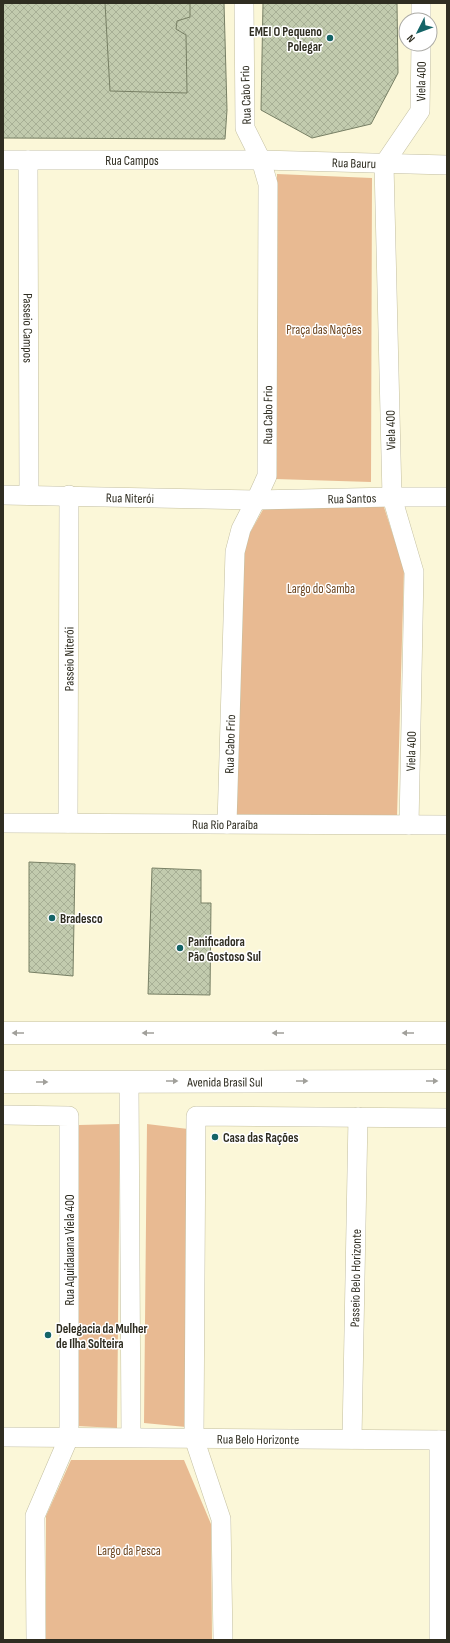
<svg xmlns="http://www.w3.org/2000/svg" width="450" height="1643" viewBox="0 0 450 1643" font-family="'Sofia Sans Condensed',sans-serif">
<defs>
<pattern id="building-cross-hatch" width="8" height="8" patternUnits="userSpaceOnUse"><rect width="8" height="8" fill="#c2cbae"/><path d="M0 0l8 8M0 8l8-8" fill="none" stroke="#a7af95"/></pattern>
</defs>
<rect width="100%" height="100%" fill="#fbf7d8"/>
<!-- green -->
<path fill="#e8ba92" d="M277 174 372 178 371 482 275 479Z
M383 504 404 569 397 817 236 815 237 556 265 506Z
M120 1124 117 1428 77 1426 79 1125Z
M147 1124 188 1129 186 1427 144 1423Z
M71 1460H184L211 1524 212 1640H46V1516Z"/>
<!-- building -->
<path fill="url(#building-cross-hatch)" stroke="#788065" d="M3 3H224L227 110 225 139 3 138Z
M105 3H190V17L177 21 176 29 186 35 187 93 110 91Z
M263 3H397L398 73 371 124 312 138 261 110Z
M29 862 75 864 73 976 29 972Z
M152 868 201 870V903H211L210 995 148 994Z"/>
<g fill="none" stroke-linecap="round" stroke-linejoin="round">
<defs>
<g id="minor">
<path d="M421 20V3"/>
<path id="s1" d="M3 160H261L447 165"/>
<path id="s2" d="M28 160 29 495"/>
<path id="s3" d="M3 495 256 500 392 497H447"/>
<path id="s4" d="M3 823 447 825"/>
<path id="s5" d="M68 823 69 495"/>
<path id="s6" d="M227 824 235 552 241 529 256 500 267 476 268 184 261 160 245 128 244 3"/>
<path id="s7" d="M409 825 414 572 392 497 384 164 420 111 421 44"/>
<path d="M129 1082 131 1437"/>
<path d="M3 1115 69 1116V1437L35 1516 36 1640"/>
<path id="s8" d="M3 1437 447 1440"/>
<path id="s9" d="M352 1439 358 1117"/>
<path d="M439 1440V1640"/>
<path d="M223 1640 221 1519 194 1438 196 1116 447 1118"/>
</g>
<g id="secondary">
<path d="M3 1033H447"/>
<path id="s10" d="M3 1082 447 1081"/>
</g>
</defs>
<!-- minor casing -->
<use href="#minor" stroke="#c3bfa1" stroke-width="20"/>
<!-- secondary casing -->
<use href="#secondary" stroke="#c3bfa1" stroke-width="23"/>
<!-- minor -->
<use href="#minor" stroke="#fff" stroke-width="19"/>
<!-- secondary -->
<use href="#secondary" stroke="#fff" stroke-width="22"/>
</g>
<!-- one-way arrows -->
<defs><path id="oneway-solid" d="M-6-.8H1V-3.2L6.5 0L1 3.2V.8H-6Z"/></defs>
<g fill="#a1a09b">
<use href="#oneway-solid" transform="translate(18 1033) rotate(-180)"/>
<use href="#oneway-solid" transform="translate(148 1033) rotate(-180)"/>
<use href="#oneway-solid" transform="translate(278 1033) rotate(180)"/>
<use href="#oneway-solid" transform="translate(408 1033) rotate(-180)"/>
<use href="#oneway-solid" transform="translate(172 1081)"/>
<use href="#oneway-solid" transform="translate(302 1081)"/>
<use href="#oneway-solid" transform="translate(432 1081)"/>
<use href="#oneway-solid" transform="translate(42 1082)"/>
</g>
<!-- markers -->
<g fill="#156467" stroke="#fff" stroke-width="1.5">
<circle cx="330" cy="38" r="4"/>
<circle cx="52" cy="918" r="4"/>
<circle cx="180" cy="948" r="4"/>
<circle cx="215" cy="1137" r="4"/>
<circle cx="48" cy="1335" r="4"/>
</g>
<g text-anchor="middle" stroke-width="3" stroke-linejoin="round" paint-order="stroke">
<!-- poi labels -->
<g font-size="13" font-weight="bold" fill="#2f2d21" stroke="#fff" text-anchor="start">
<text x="322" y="36" text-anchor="end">EMEI O Pequeno<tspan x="322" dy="15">Polegar</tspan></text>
<text x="60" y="923">Bradesco</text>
<text x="188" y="946">Panificadora<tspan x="188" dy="15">Pão Gostoso Sul</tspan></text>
<text x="223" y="1142">Casa das Rações</text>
<text x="56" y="1333">Delegacia da Mulher<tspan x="56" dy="15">de Ilha Solteira</tspan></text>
</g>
<!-- street labels -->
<g font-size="13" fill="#2f2d21" stroke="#fff">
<text dy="5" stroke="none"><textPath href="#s7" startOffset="758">Viela 400</textPath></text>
<text transform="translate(245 95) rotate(-92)" y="5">Rua Cabo Frio</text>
<text dy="5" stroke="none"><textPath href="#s1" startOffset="129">Rua Campos</textPath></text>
<text dy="5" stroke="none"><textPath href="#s1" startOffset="351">Rua Bauru</textPath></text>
<text dy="5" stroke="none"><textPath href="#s2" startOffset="168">Passeio Campos</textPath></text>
<text dy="5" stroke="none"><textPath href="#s6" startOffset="416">Rua Cabo Frio</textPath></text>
<text transform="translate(390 430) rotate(-91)" y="5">Viela 400</text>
<text dy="5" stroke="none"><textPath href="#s3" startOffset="127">Rua Niterói</textPath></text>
<text dy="5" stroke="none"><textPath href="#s3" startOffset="349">Rua Santos</textPath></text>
<text dy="5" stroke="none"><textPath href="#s5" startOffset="164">Passeio Niterói</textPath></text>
<text dy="5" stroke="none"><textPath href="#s6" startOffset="80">Rua Cabo Frio</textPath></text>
<text dy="5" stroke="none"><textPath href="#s7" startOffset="74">Viela 400</textPath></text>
<text dy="5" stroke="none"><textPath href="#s4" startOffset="222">Rua Rio Paraíba</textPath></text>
<text dy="5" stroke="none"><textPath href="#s10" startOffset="222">Avenida Brasil Sul</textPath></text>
<text transform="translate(69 1250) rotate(-90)" y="5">Rua Aquidauana Viela 400</text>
<text dy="5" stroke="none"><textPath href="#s9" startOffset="161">Passeio Belo Horizonte</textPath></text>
<text dy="5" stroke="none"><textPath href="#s8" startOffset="255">Rua Belo Horizonte</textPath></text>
</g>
<!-- park labels -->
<g font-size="13" fill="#6d4620" stroke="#fff">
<text x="324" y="334">Praça das Nações</text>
<text x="321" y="593">Largo do Samba</text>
<text x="129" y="1555">Largo da Pesca</text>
</g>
</g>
<!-- border -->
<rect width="450" height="1643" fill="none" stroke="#2f2d21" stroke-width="8"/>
<!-- north arrow -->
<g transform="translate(418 32) rotate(228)"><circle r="19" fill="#ffffff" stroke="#acaba6"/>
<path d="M0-3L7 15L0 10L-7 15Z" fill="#156467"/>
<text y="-6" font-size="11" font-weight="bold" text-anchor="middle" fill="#2f2d21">N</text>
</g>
</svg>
